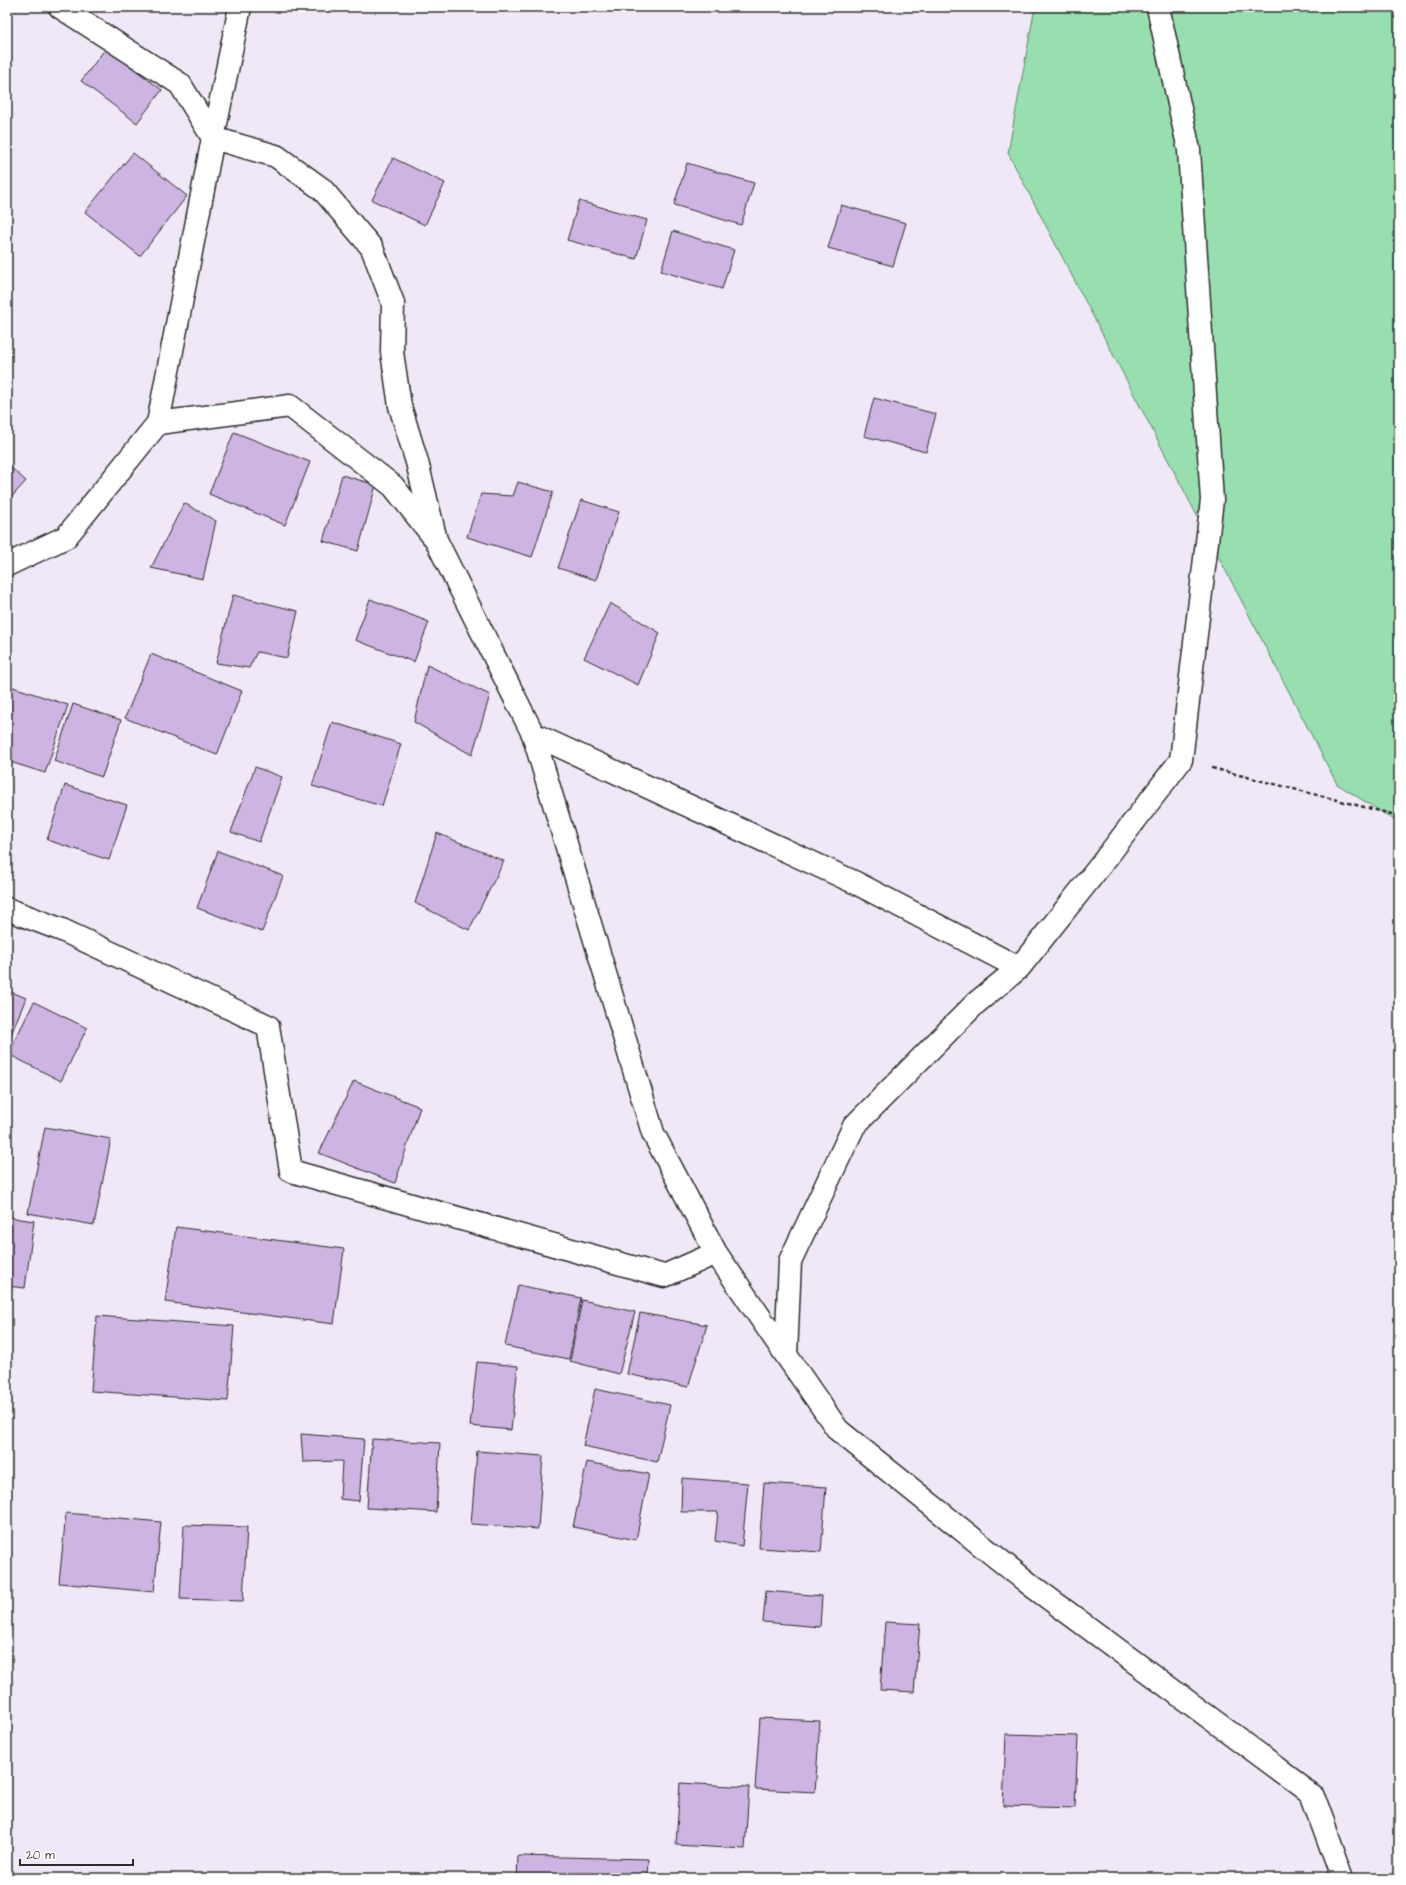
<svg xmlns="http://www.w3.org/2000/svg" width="1406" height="1885" viewBox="0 0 1406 1885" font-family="'Architects Daughter',sans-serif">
<rect width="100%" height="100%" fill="#f0e8f6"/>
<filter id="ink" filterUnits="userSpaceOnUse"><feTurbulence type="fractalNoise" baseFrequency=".025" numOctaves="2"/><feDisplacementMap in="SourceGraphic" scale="8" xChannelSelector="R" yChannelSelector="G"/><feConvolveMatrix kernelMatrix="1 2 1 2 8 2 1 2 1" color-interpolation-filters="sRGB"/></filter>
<g filter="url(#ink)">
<!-- green -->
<path fill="#97dfae" stroke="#61856c" d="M1035 7H1399V823L1337 784 1008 153Z"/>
<!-- building -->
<path fill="#ceb4e2" stroke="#2b2b2b" d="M106 48 162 90 137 123 81 81Z
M133 153 187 196 140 256 85 212Z
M393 158 445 183 425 225 372 200Z
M687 163 754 183 741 225 674 205Z
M579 201 647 220 636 259 567 240Z
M841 205 906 223 893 266 828 248Z
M673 231 734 250 722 289 661 271Z
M7 354 11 356 7 363Z
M874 398 936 414 926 452 864 436Z
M234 432 310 462 285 525 209 494Z
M7 464 26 481 7 502Z
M342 475 376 485 358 551 323 541Z
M518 482 553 492 532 557 467 537 481 494 513 496Z
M581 500 619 512 596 580 558 568Z
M184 503 216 521 203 579 151 568Z
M233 595 298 611 287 658 257 652 249 668 216 663Z
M370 599 429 622 414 662 355 640Z
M610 603 660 633 638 685 584 658Z
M151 654 242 691 217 755 125 718Z
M427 665 490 695 472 755 414 722Z
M7 685 68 705 45 773 7 761Z
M73 704 121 720 102 777 54 761Z
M332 722 401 744 382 806 312 786Z
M255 767 282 777 259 842 231 832Z
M65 785 127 805 109 860 47 840Z
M437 833 504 861 469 930 415 903Z
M218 851 283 876 262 932 197 908Z
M7 990 26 998 7 1044Z
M34 1002 87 1028 61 1081 8 1054Z
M354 1081 420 1107 395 1183 319 1153Z
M45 1127 111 1139 94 1225 28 1213Z
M7 1217 34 1221 25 1288 7 1286Z
M176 1227 344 1249 334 1324 165 1302Z
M518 1285 581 1298 569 1359 505 1346Z
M582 1300 635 1312 619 1374 570 1361Z
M640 1313 707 1325 688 1387 627 1374Z
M97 1316 234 1326 228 1401 91 1391Z
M477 1362 518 1366 511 1430 470 1426Z
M595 1389 670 1405 657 1462 583 1446Z
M301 1434 364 1439 359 1501 340 1499 342 1461 303 1462Z
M372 1439 440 1443 436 1512 367 1508Z
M477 1451 543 1456 538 1529 471 1524Z
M587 1462 649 1474 636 1540 573 1527Z
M682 1478 748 1483 742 1546 715 1541 718 1512H681Z
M764 1483 826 1487 821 1552 759 1548Z
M66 1513 161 1522 154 1592 59 1583Z
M184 1525 247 1527 243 1601 180 1599Z
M766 1591 822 1596 820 1627 763 1622Z
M885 1622 920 1624 914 1692 880 1690Z
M760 1718 820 1721 815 1792 755 1789Z
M1006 1734 1078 1736 1075 1808 1003 1806Z
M680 1783 749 1787 745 1849 676 1845Z
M518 1856 649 1859 648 1878H517Z"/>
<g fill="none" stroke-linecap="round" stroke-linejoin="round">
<defs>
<path id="street" d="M60 7 180 84 213 138 158 423
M240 7 213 138 276 156 322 189 372 248 393 303 392 352 400 406 417 462 436 540 533 734 653 1133 716 1253 786 1355
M1158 7 1189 150 1212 500 1181 760 1100 866 1019 968 976 1003 854 1126 790 1261 786 1355 838 1430 1032 1586 1311 1793 1342 1878
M7 565 66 537 158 423 290 406 393 486 432 535
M533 734 856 883 1019 968
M7 909 62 930 268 1026 291 1171 664 1276 716 1253"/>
</defs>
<!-- street casing -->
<use href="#street" stroke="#2b2b2b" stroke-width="25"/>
<!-- path -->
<path stroke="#2b2b2b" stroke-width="2.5" stroke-dasharray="4 3" stroke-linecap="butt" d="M1212 768 1399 816"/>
<!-- street -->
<use href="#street" stroke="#fff" stroke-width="22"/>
</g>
</g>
<!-- margin -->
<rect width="1406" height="1885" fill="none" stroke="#fff" stroke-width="24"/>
<rect x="12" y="12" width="1382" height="1861" fill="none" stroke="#2b2b2b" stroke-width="1.5" filter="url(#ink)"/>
<!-- scale -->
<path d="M20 1859v6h113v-6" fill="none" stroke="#2b2b2b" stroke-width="2"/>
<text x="26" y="1859" font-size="12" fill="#2b2b2b" stroke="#ffffff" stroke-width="3" paint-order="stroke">20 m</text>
</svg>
